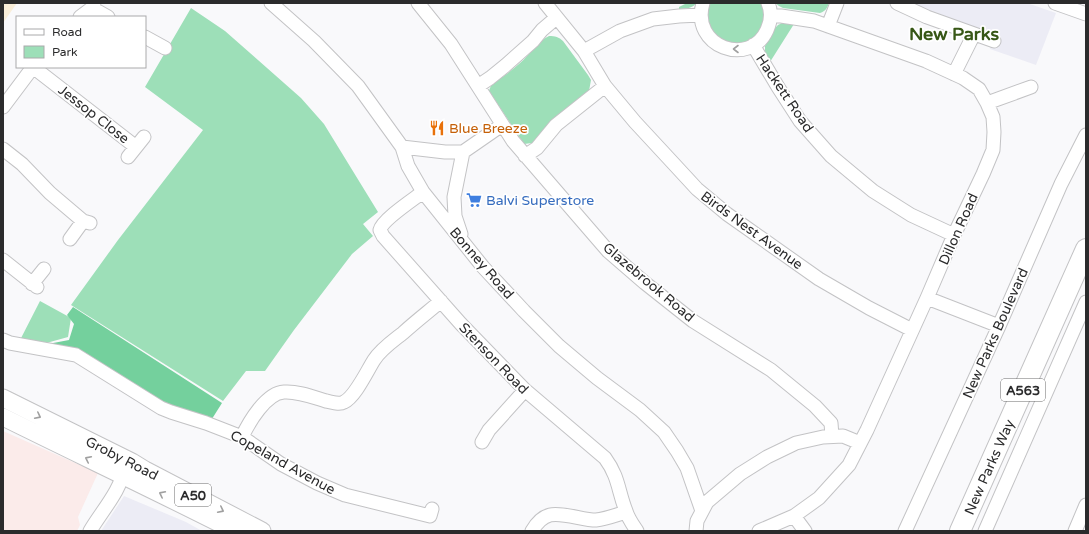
<svg xmlns="http://www.w3.org/2000/svg" width="1089" height="534" viewBox="0 0 1089 534" font-family="'Varela Round',sans-serif">
<rect width="100%" height="100%" fill="#f9f9fb"/>
<!-- built -->
<path fill="#ececf5" d="M897 3H1027L1056 13 1036 65 990 49 993 42Z
M124 496 186 522 202 531H101Z"/>
<!-- industrial -->
<path fill="#fbebea" d="M3 431 98 473 78 517 80 525 77 531H3Z"/>
<!-- education -->
<path fill="#f9eed9" d="M3 3H17L3 23Z"/>
<!-- green -->
<path fill="#9ddfb8" d="M687 3H696C693 9 685 8 679 9V7Z
M708 3H763L765 13V23L754 39 735 46 717 40 706 24Z
M775 3H829C827 8 826 11 820 13L783 8 779 6Z
M191 8 225 31 301 98 324 124 378 212 363 224 373 236 352 254 294 330 265 371H246L223 401 71 305 118 240 203 130 145 87Z
M782 23 794 24 770 62 765 53V46L772 35 775 28 778 25Z
M549 36C555 36 559 37 563 41L588 75 591 80 589 91 536 141 532 143 524 144 489 91C491 83 497 80 504 76 512 70 521 63 528 55 535 49 540 40 549 36Z
M40 301 71 318 68 337 32 347 18 344Z"/>
<!-- forest -->
<path fill="#74d09d" d="M73 307 222 403 210 422 191 418 78 356 32 347 69 340 74 324 67 315Z"/>
<g fill="none" stroke-linecap="round" stroke-linejoin="round">
<defs>
<path id="minor" d="M271 3 314 41 358 86 402 147 408 166 423 192 483 267 524 311 559 346 597 378 640 410 664 432 677 451 687 468 702 511
M418 3 451 44 513 141 608 251 645 283 693 321 771 370 815 406 831 423 832 436
M545 3 584 51 605 86 635 122 673 163 697 189 727 214 819 279 869 308 912 330
M703 3C690 47 750 68 767 30 771 21 772 12 768 3
M897 3 927 17 994 41
M1055 3 1086 14
M92 8 108 17
M80 17 92 8 94 3
M828 26 837 3
M145 37 165 48
M753 45 778 87 800 121 831 156 873 191 911 215 954 235
M584 51 620 31 653 19 679 16 701 15
M33 67 136 147
M954 74 974 34
M478 86 490 78 506 65 533 41 542 30 556 18
M987 103 1031 87
M3 107 33 67
M402 147 445 152H463
M3 149 22 164 50 193 83 221 90 223
M525 156 537 148 556 125 605 86
M128 157 144 137
M423 192C414 199 382 220 380 230L383 236 461 324 525 390 605 458C619 477 618 491 626 511 628 518 633 525 637 531
M461 234 455 216 454 197 463 152 502 125
M70 239 83 221
M3 260 37 287
M32 284 44 269
M927 298 999 326
M3 340 10 343 76 355 161 408 171 412 206 423 242 437 281 464 317 483 345 495 430 516 432 509
M242 437C249 422 266 393 284 392 298 391 313 397 326 401 332 402 339 405 344 402 355 397 367 371 374 360 381 349 393 341 403 333 415 322 428 312 441 301
M482 442 489 430 525 390
M794 516 805 531
M90 531C101 512 122 489 124 468
M532 531C536 524 542 517 550 515 562 512 583 520 596 520 606 519 616 515 626 512
M696 531 697 521 707 502 740 474 767 457 796 443 823 437 843 436 860 443
M759 531 794 516 819 498 849 465 867 430 927 298 954 235 983 174 993 150 994 132 993 117 987 103 979 89 963 78 926 61 814 21 781 16H771
M905 531 999 326 1061 184 1086 135
M985 531 1086 302
M1075 531 1086 505"/>
<path id="major" d="M3 398 132 462 145 470 262 531
M3 417C80 455 158 492 235 531"/>
<path id="highway" d="M960 531 1086 249"/>
</defs>
<!-- minor casing -->
<use href="#minor" stroke="#c3c3c5" stroke-width="15"/>
<!-- major casing -->
<use href="#major" stroke="#c3c3c5" stroke-width="19"/>
<!-- highway casing -->
<use href="#highway" stroke="#c3c3c5" stroke-width="22"/>
<!-- minor -->
<use href="#minor" stroke="#fff" stroke-width="13"/>
<!-- major -->
<use href="#major" stroke="#fff" stroke-width="17"/>
<!-- highway -->
<use href="#highway" stroke="#fff" stroke-width="20"/>
</g>
<!-- one-way arrows -->
<defs><path id="oneway-chevron" d="M-2-3.5L2.5 0L-2 3.5" fill="none" stroke-width="1.6" stroke-linecap="round" stroke-linejoin="round"/></defs>
<g stroke="#a0a0a0">
<use href="#oneway-chevron" transform="translate(736 49) rotate(180)"/>
<use href="#oneway-chevron" transform="translate(38 416) rotate(27)"/>
<use href="#oneway-chevron" transform="translate(88 459) rotate(-154)"/>
<use href="#oneway-chevron" transform="translate(162 494) rotate(-153)"/>
<use href="#oneway-chevron" transform="translate(221 510) rotate(27)"/>
</g>
<!-- icons -->
<defs>
<symbol id="restaurant-bare" viewBox="-9 -9 18 18"><path d="M-5-6h1v4h1v-4h1v4h1v-4h1v5L-1.5 .5V6h-2V.5L-5-1ZM5-6V6H3V1.5H1.5Q1.5-4 5-6Z" fill="#e8710a" stroke="#fff" stroke-width="2.5" paint-order="stroke"/></symbol>
<symbol id="supermarket-bare" viewBox="-9 -9 18 18"><path d="M-6-5.5h2.5l.6 2H6L4.5 2H-2.5L-4.4-4H-6ZM-1.5 3.2a1.3 1.3 0 1 0 .1 0ZM3 3.2a1.3 1.3 0 1 0 .1 0Z" fill="#3f7fe0" stroke="#fff" stroke-width="2.5" paint-order="stroke"/></symbol>
</defs>
<g fill-rule="evenodd">
<use href="#restaurant-bare" x="426" y="117" width="22" height="22"/>
<use href="#supermarket-bare" x="463" y="189" width="22" height="22"/>
</g>
<g text-anchor="middle" stroke-width="3.5" stroke-linejoin="round" paint-order="stroke">
<!-- shield labels -->
<g fill="#fff" stroke="#6b6b6b" stroke-width="1">
<rect x="1001" y="379" width="44" height="22" rx="3"/>
<rect x="175" y="484" width="36" height="22" rx="3"/>
</g>
<g font-size="13" font-weight="bold" fill="#2b2b2c">
<text x="1023" y="395">A563</text>
<text x="193" y="500">A50</text>
</g>
<!-- street labels -->
<g font-size="14" fill="#2b2b2c" stroke="#fff">
<text transform="translate(785 93) rotate(56)" y="5">Hackett Road</text>
<text transform="translate(94 114) rotate(38)" y="5">Jessop Close</text>
<text transform="translate(958 229) rotate(-66)" y="5">Dillon Road</text>
<text transform="translate(752 230) rotate(36)" y="5">Birds Nest Avenue</text>
<text transform="translate(482 263) rotate(49)" y="5">Bonney Road</text>
<text transform="translate(649 282) rotate(40)" y="5">Glazebrook Road</text>
<text transform="translate(995 333) rotate(-66)" y="5">New Parks Boulevard</text>
<text transform="translate(494 358) rotate(46)" y="5">Stenson Road</text>
<text transform="translate(122 458) rotate(27)" y="5">Groby Road</text>
<text transform="translate(283 462) rotate(29)" y="5">Copeland Avenue</text>
<text transform="translate(989 467) rotate(-66)" y="5">New Parks Way</text>
</g>
<!-- food labels -->
<g font-size="14" fill="#c56008" stroke="#fff" text-anchor="start">
<text x="449" y="133">Blue Breeze</text>
</g>
<!-- shop labels -->
<g font-size="14" fill="#366cbe" stroke="#fff" text-anchor="start">
<text x="486" y="205">Balvi Superstore</text>
</g>
<!-- district labels -->
<g font-size="18" font-weight="bold" fill="#375716" stroke="#fff">
<text x="954" y="40">New Parks</text>
</g>
</g>
<!-- border -->
<rect width="1089" height="534" fill="none" stroke="#2b2b2c" stroke-width="8"/>
<!-- legend -->
<rect x="16" y="16" width="130" height="52" fill="#ffffff" stroke="#aaaaab"/>
<rect x="24" y="29" width="20" height="6" fill="#ffffff" stroke="#aaaaab"/>
<text x="52" y="36" font-size="12" fill="#2b2b2c">Road</text>
<rect x="24" y="46" width="20" height="12" fill="#9ddfb8" stroke="#aaaaab"/>
<text x="52" y="56" font-size="12" fill="#2b2b2c">Park</text>
</svg>
